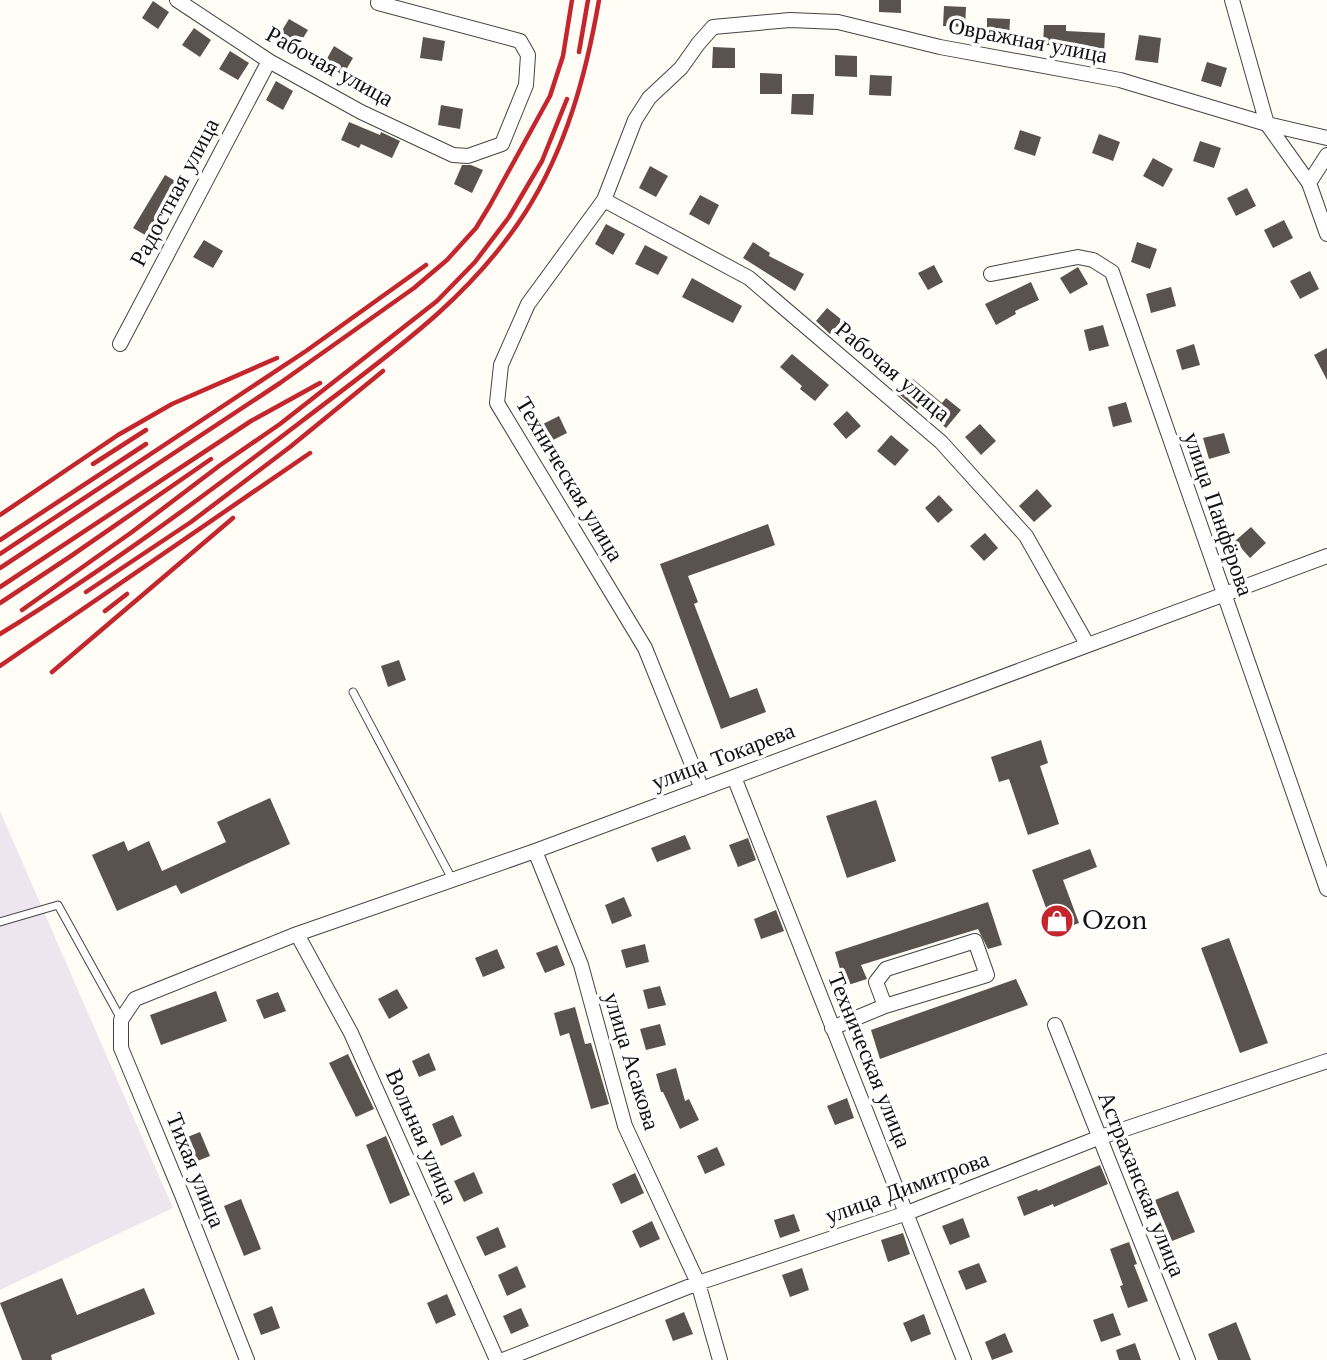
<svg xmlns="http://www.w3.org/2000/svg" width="1327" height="1360" viewBox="0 0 1327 1360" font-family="'Libre Baskerville',serif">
<rect width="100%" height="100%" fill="#fffdf5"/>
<!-- industrial -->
<path fill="#eee6ef" d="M0 811 173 1208 0 1290Z"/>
<!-- building -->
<path fill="#5a524d" d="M879 0H901V13L879 12Z
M153 1 169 12 158 29 142 18Z
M944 6 966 7 965 27 943 26Z
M987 18 1010 19 1009 39H987Z
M289 19 308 30 297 48 278 37Z
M1044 25H1066V31L1105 33 1104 53 1082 52V46L1043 45Z
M194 28 211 40 200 57 182 45Z
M1139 35 1161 38 1158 63 1135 60Z
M423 37 445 41 442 61 420 58Z
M334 46 353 58 343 75 324 64Z
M713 47 735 48V68H712Z
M230 51 249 63 238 80 219 69Z
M835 55 857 56V77L835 76Z
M1207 62 1227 68 1221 87 1201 81Z
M760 73 782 74V94H760Z
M870 75 892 76 891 96 869 95Z
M276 81 293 91 283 110 266 100Z
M792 94H814L813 115 791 114Z
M441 105 463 109 460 129 438 125Z
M349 122 380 135 381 132 400 141 392 158 361 144 359 148 341 140Z
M1020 130 1041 137 1035 156 1014 149Z
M1099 134 1120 142 1113 161 1092 153Z
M1200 141 1221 148 1214 168 1193 161Z
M1153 158 1173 169 1163 187 1143 176Z
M462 165H471L483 170 472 193 454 184Z
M650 166 668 176 656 197 639 188Z
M165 175 184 186 152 239 133 228Z
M1247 188 1256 206 1236 216 1227 198Z
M700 195 719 205 709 225 689 214Z
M1284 220 1293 238 1273 248 1264 230Z
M606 224 625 234 613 255 595 244Z
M204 240 223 251 213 268 193 257Z
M753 242 770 253 769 256 804 274 795 291 743 258Z
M1137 242 1157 249 1150 269 1131 262Z
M645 245 668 257 658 275 635 264Z
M934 265 943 282 928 290 918 273Z
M1078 267 1088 284 1070 294 1060 278Z
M1310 271 1319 289 1300 299 1290 281Z
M692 278 742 306 733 323 682 297Z
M1031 282 1039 300 1015 311 1016 314 996 325 985 304Z
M1171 287 1176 306 1151 313 1146 294Z
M827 308 842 320 830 334 816 321Z
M1103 325 1109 346 1089 351 1084 330Z
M1194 344 1200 365 1182 370 1176 350Z
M1327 348V380L1314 355Z
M792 354 829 385 815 401 800 389 802 386 780 367Z
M913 379 942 403 946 398 961 410 946 428 919 405 917 409 900 395Z
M1126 402 1132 422 1113 427 1108 407Z
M847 411 861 426 846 439 833 424Z
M559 416 567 433 551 441 543 424Z
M980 424 996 441 981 455 965 437Z
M1224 433 1230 453 1209 459 1203 438Z
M891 435 909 450 895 466 877 451Z
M1037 489 1052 506 1034 522 1019 506Z
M939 495 953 510 938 523 925 508Z
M768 524 775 545 688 576 698 602 694 604 730 698 757 688 766 712 721 729 660 564Z
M1251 527 1266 543 1250 558 1235 541Z
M985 533 998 548 984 561 970 546Z
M399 660 406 680 388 687 381 666Z
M1041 740 1048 763 1040 766 1059 824 1028 835 1009 779 999 782 991 757Z
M270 798 290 844 181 894 176 885 117 911 92 855 124 841 128 851 149 841 162 871 226 842 217 822Z
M876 800 896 861 847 878 826 816Z
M685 835 691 849 657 862 651 848Z
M748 838 756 860 738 867 729 845Z
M1090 849 1097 867 1063 880 1079 923 1055 932 1032 870Z
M624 897 632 916 612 924 605 905Z
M988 902 1002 945 988 949 978 929 861 965 867 979 845 986 835 952Z
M776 910 784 931 761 939 754 919Z
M1229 938 1268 1043 1240 1053 1201 948Z
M645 944 649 962 626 968 621 950Z
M557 945 565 965 545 973 536 953Z
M497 949 505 968 483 977 475 958Z
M1016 979 1028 1005 880 1059 871 1030Z
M660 986 666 1005 648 1009 643 990Z
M397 989 408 1008 389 1019 378 999Z
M216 991 227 1021 161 1045 150 1015Z
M278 992 286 1011 264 1019 256 1000Z
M575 1007 585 1044 591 1043 609 1104 591 1109 569 1033 560 1036 554 1013Z
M660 1024 666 1045 646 1050 640 1029Z
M429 1053 436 1070 419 1077 412 1061Z
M348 1054 374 1109 356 1117 329 1063Z
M676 1068 685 1101 689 1099 699 1120 680 1129 663 1092H661L656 1074Z
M847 1098 854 1118 835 1125 827 1106Z
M453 1115 462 1136 441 1146 432 1124Z
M200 1132 210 1156 190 1164 180 1140Z
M386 1136 410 1195 390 1204 366 1145Z
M717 1147 725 1165 705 1174 697 1156Z
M1100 1165 1108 1184 1054 1207 1053 1204 1024 1216 1017 1197 1037 1189 1038 1191Z
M474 1172 483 1193 464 1202 454 1181Z
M635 1173 644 1193 621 1204 612 1184Z
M1178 1191 1195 1232 1172 1241 1155 1200Z
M241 1199 261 1249 244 1256 224 1206Z
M794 1214 800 1231 780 1238 774 1220Z
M963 1218 970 1237 950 1245 942 1226Z
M652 1221 660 1239 640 1248 632 1231Z
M498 1227 506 1247 485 1256 476 1237Z
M903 1233 910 1254 888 1262 881 1240Z
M1129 1242 1137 1264 1134 1265 1148 1301 1128 1308 1120 1286 1123 1285 1110 1249Z
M979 1263 987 1282 966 1290 958 1271Z
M517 1266 526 1287 507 1296 498 1275Z
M802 1268 809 1290 790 1297 782 1275Z
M62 1278 77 1315 144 1288 155 1314 51 1355 52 1360H22L0 1303Z
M447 1294 456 1315 436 1324 427 1303Z
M272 1306 280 1328 261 1335 253 1314Z
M521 1308 529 1326 511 1334 503 1316Z
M684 1312 693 1334 673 1341 665 1320Z
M1113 1313 1121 1335 1101 1342 1093 1320Z
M924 1314 931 1334 911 1342 903 1323Z
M1236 1322 1251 1360H1218L1208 1334Z
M1005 1333 1013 1352 992 1360 985 1342Z
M1135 1343 1141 1360H1119L1116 1350Z"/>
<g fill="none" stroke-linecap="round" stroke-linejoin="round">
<defs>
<path id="service" d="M353 692 452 879
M0 922 58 905 121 1019"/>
<path id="minor" d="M177 0 269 61 361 112 453 155 468 156 502 144 526 85 528 55 520 41 378 3
M1232 0 1267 124 1309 183
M1327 155 1309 183 1327 234
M604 200 749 278 941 442 1026 536 1087 644
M991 274 1078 257 1093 260 1112 272 1327 889
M120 344 269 61
M734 777 964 1360
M702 789 645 648 497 403 501 365 528 304 604 200 635 120 649 98 681 68 698 44 713 27 790 20 838 22 940 47 1120 80 1267 124 1327 138
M535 851 581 965 625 1126 698 1283 720 1360
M297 934 351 1033 497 1360
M1055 1025 1188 1360
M832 1028 885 1006 987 975 975 941 886 969 876 982 885 1006
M247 1360 182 1195 121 1048V1020L135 999 297 934 535 851 1327 556
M503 1360 698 1283 907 1213 1098 1138 1327 1061"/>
</defs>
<!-- service casing -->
<use href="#service" stroke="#444" stroke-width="9"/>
<!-- minor casing -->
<use href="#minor" stroke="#444" stroke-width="16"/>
<!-- service -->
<use href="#service" stroke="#fff" stroke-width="7"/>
<!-- minor -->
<use href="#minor" stroke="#fff" stroke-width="14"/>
<!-- rail -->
<path stroke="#c4262e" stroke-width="4.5" d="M579 52 588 0
M93 464 146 430
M0 515 118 435 172 404 277 358
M0 540 146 444
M0 554 306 351 426 265
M0 568 280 383 414 288 447 260 476 228 490 205 550 96 563 56 572 0
M0 587 251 421 320 383
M86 592 191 522 290 447 383 371
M0 603 71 556 211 459
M22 610 132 532 219 466 280 424 437 301 475 262 509 217 542 161 567 99
M105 611 127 594
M0 634C105 570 204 496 302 421 385 357 468 302 525 213 566 149 586 75 599 0
M0 666 310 453
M52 672 233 518"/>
</g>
<!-- icons -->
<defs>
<symbol id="shop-disc" viewBox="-11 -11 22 22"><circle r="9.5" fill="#c4262e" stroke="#fff"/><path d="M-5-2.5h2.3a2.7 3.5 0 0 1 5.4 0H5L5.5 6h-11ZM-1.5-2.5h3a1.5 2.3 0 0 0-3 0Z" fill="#fff"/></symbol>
</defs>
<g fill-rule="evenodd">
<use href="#shop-disc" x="1038" y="902" width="38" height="38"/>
</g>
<g text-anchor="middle" stroke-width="7" stroke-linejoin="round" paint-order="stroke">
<!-- street labels -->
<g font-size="23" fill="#111" stroke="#fff">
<text transform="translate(1028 40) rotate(11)" y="8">Овражная улица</text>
<text transform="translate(330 66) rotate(29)" y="8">Рабочая улица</text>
<text transform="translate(174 192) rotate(-62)" y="8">Радостная улица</text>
<text transform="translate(893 371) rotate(40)" y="8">Рабочая улица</text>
<text transform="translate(570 479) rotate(59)" y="8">Техническая улица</text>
<text transform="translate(1219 514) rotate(71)" y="8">улица Панфёрова</text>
<text transform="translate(723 756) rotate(-21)" y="8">улица Токарева</text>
<text transform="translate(870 1060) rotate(68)" y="8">Техническая улица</text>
<text transform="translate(632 1061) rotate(73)" y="8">улица Асакова</text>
<text transform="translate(422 1136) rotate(66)" y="8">Вольная улица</text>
<text transform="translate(196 1170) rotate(68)" y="8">Тихая улица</text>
<text transform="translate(1142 1184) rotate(68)" y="8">Астраханская улица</text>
<text transform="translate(907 1187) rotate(-20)" y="8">улица Димитрова</text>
</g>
<!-- poi labels -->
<g font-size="23" fill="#111" stroke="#fff" text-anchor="start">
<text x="1082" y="929">Ozon</text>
</g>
</g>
</svg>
